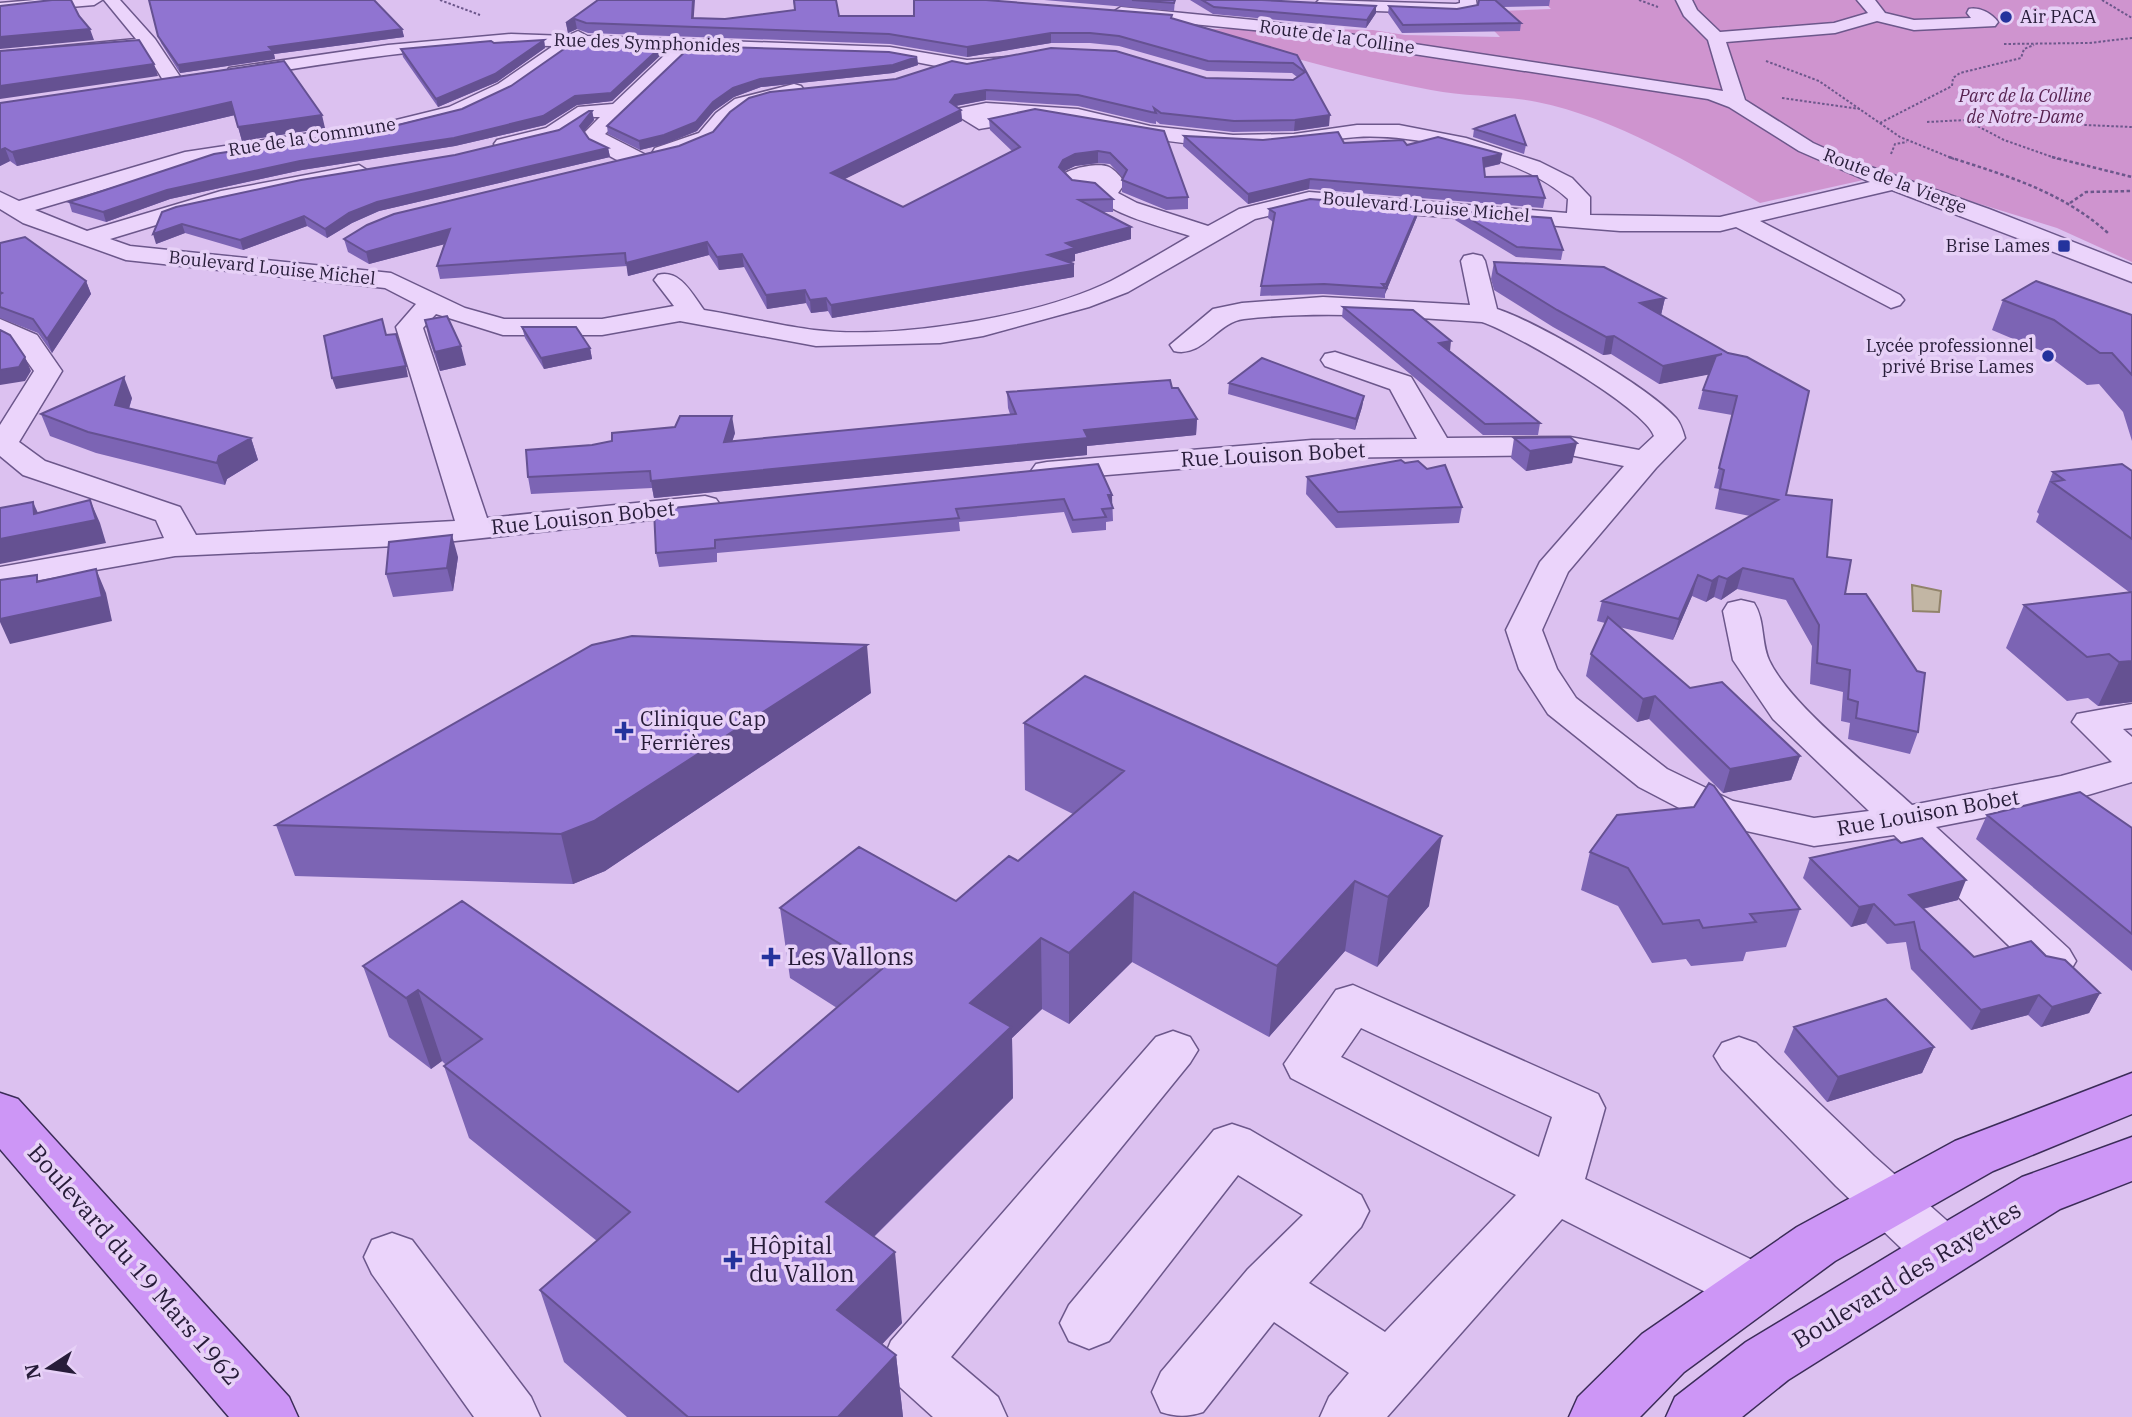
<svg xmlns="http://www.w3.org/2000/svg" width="2132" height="1417" viewBox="0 0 2132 1417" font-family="'IBM Plex Serif',serif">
<rect width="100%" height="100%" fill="#dcc1f0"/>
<!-- green -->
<path fill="#cf94cf" d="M1542 0H2132V262L2057 228 1886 175 1760 203C1691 164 1616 118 1537 102 1502 95 1466 97 1431 90 1353 75 1275 54 1199 29H1321L1373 30 1405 35 1500 37 1476 12 1551 9Z"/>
<!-- water -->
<path fill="#c2b6a4" stroke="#91836a" stroke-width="2" d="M1912 585 1941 591 1939 612 1913 611Z"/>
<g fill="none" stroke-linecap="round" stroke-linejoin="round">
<defs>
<path id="minor" d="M35 0H102L94 5 0 13V3Z
M104 0H120L155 39 183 81 180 85H166L144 49 0 62V52L136 39Z
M1319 0 1456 4 1460 3V0H1476L1477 7 1475 11 1456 14 1323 9 1315 4Z
M1676 0H1692L1697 10 1720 32 1834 23 1868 13 1857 0H1875L1885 13 1914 20 1971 18 1967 13 1969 9C1980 7 1991 13 1998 22L1995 26 1914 30 1877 21 1835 33 1726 42 1745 100 1813 143 1851 160 1989 209 2132 265V282L1892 190 1760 221 1900 295 1904 300 1900 305 1891 308 1736 227 1720 231H1620L1309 206 1255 219 1128 292 1089 307 983 336 940 343 816 346 680 321 602 335H503L436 314 423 328 487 518 705 496 716 499 721 506 716 513 418 545 175 556 0 587V567L164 538 156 520 23 475 0 456V425L34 371 17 347 0 338V319L37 335 62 371 19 442 45 461 180 507 196 535 455 521 396 327 416 304 385 288 126 260 23 223 0 209V192L19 201 185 152 396 120 449 107 498 84 553 46C447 42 340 62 236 78L229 76 227 72 229 68 388 45 511 34 567 36 578 31 587 36 890 47 967 60 1008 57 1010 61 1008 65 967 72 890 57 691 51 605 134 646 155 649 160 646 165C626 170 594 149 584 133L600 117H590L560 136 504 150 497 148 494 144 497 140 546 128 578 107 613 104 670 50 575 47 511 92 463 115 396 132 187 165 35 210 87 231 221 191 359 165 370 172 367 177 225 204 110 239 130 246 391 273 465 308 504 319H602L674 306 654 280 658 275C680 269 692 294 704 310 741 316 777 325 814 330 895 340 1038 317 1111 281 1138 267 1164 251 1190 236 1170 229 1102 213 1096 193L1074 190 1061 177C1067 168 1099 162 1109 167 1115 170 1121 177 1125 183L1118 193 1137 203 1208 226 1239 209 1309 192 1567 213 1568 199C1525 158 1415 133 1357 137 1314 140 1273 151 1230 147 1203 145 1176 143 1150 138 1115 132 1082 121 1046 119 1042 119 1033 117 1030 118 1014 124 997 126 979 129L953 113 956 109 986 103 1078 109 1150 126 1233 135 1294 134 1357 125H1399L1466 138 1540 162 1572 178 1590 197V215L1720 217 1870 182 1799 151 1729 107 1708 99 1264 31 1121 17 1113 12 1121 7 1264 21 1723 91 1708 40 1684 16Z
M794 84 801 86 804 90 801 94 749 107 730 121 713 141 663 159 652 153 655 148 699 133 716 113 735 99Z
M1473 254 1482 256 1485 261 1497 309C1537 322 1649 387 1676 418 1681 424 1683 431 1685 438L1656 468 1568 572 1542 630 1557 669 1576 698 1667 769 1733 801 1814 818 1869 811 1773 719 1733 660 1723 611 1728 603 1741 600 1754 603C1765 620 1761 642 1769 660 1790 705 1873 769 1912 805L2061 776 2112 762 2072 722 2077 714 2132 704V728L2123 729 2132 737V782L2064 802 1936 827 2069 949 2076 961 2069 973 2053 978 2037 973 1894 835 1814 846 1706 822 1639 787 1548 714 1519 669 1506 630 1540 562 1624 466 1570 455 1312 458 1047 480 1036 478 1031 471 1036 464 1047 462 1312 440 1417 439 1390 389 1325 366 1321 360 1325 354 1335 352 1411 377 1447 438 1570 437 1639 450 1654 436C1645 408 1513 332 1482 322 1403 317 1324 310 1244 319 1217 322 1203 358 1174 351L1170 345 1213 309 1242 303 1323 297 1470 305 1461 261 1464 256Z
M1353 985 1598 1094 1605 1108 1585 1179 1773 1270 1781 1288 1773 1306 1753 1313 1733 1306 1562 1219 1387 1417H1320L1329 1397 1349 1373 1274 1322 1203 1412C1187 1417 1177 1417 1161 1412L1152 1392 1161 1372 1248 1269 1303 1215 1238 1175 1109 1341 1089 1349 1069 1341 1060 1323 1069 1305 1214 1130 1232 1124 1250 1130 1361 1195 1369 1211 1361 1227 1309 1283 1385 1332 1516 1195 1291 1078 1284 1064 1336 990ZM1361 1028 1552 1117 1539 1157 1341 1057Z
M1173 1031 1190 1037 1198 1050 1190 1063 951 1357 998 1397 1007 1417H933L891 1379 883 1360 891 1341 1156 1037Z
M1739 1037 1756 1043 1874 1156 1963 1235 1971 1252 1963 1269 1943 1276 1923 1269 1836 1186 1722 1069 1714 1056 1722 1043Z
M392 1233 412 1240 531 1397 540 1417H474L372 1274 364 1257 372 1240Z"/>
<path id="major" d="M2132 1073V1114L1993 1171 1835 1261 1684 1372 1640 1417H1569L1578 1397 1642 1334 1797 1227 1955 1141Z
M0 1093 18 1099 289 1397 298 1417H229L0 1149Z
M2132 1137V1181L2060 1209 1788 1380 1742 1417H1666L1675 1397 1746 1342 1923 1235 2022 1177Z"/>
</defs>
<!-- minor casing -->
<use href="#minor" stroke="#6c578b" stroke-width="3"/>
<!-- major casing -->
<use href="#major" stroke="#3b2c58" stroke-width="3"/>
<!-- path-far1 -->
<path stroke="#6c578b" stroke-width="2" stroke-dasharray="2.5 2" stroke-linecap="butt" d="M440 0 480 15
M1639 0 1658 7
M2102 0 2132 18
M2004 44 2089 43 2132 38
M1766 61 1819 81 1900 137 1954 159
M1782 98 1860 109
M1966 120 2004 140 2058 159
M1927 122 1966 120 2132 127
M1880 123 1952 86 1953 78 1960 73 2021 58 2024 49 2034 45
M1891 154 1895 144 1907 142"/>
<!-- path -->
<path stroke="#6c578b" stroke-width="2.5" stroke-dasharray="3.5 2.5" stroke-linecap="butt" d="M1949 157C2007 176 2061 191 2108 233
M2052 157 2132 177
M2070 203 2086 192 2132 191"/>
<!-- minor -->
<use href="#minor" fill="#ebd4fb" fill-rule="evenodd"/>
<!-- major -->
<use href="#major" fill="#cd96f6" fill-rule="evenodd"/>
</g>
<!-- wall -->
<path fill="#7c64b4" d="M149 0 402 29 404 37 274 54 275 59 180 73 161 43Z
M598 0 694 18 725 19 795 11 793 0H836L839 16 1172 18 1297 55 1329 126 1294 131 1233 132 1160 124 1156 121V124L1150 123 1078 106 986 100 956 106 961 110 962 121 844 179 903 207 1012 151 990 130 989 119 1035 109 1188 197V209L1166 210 1122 192V180L1123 178 1110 164 1098 163 1075 166 1064 171 1072 180 1113 199V212H1102L1131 227V239L1075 254V261L1069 262 1074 264V277L832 318 828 311 811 313 806 303 767 309 744 267 719 270 709 255 628 276 627 266 440 279 437 266 444 244 369 264 348 252 344 239 679 146 896 79 967 64 1206 78 1293 80 1297 77 1292 73 1207 71 1119 46 1090 43H1051L967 57 890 44 588 33 577 29 568 33 566 23Z
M1044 0H1175L1174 11Z
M1190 0H1262L1376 13 1366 28 1213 14Z
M1479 0H1550L1549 6 1503 7 1521 23 1520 31 1402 33 1388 13 1389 6 1457 9 1478 5Z
M544 40 545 48 497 82 438 107 403 57 401 49Z
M691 46 917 57 918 65 893 73 761 87 734 97 714 111 697 131 665 144 640 150 608 134 607 126Z
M664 52 612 101 577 105 545 125 455 146 302 170 170 199 106 222 72 212 69 202 462 109Z
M284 61 325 128 242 141 235 115 17 166 10 161 0 166V103Z
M592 111 594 120 584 131 589 139 608 148 610 157 379 211 352 223 327 238 307 226 243 250 185 233 156 244 162 212 455 155 559 130Z
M1474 129 1526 145 1524 154 1473 137Z
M1184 136 1263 140 1407 145 1500 164 1484 168 1485 177 1545 198 1543 208 1309 189 1248 204 1183 146Z
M1419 208 1417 217 1385 294V298L1323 294 1260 296 1261 286 1273 222 1268 218 1269 209Z
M1457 211 1563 250 1561 260 1516 257 1455 220Z
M0 243 86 281 91 294 52 353 38 333 0 318Z
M1494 262 1665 298 1661 315 1728 353 1786 495 1827 557 1845 594 1918 732 1910 754 1848 739 1850 723 1841 721 1843 692 1810 684 1812 646 1786 600 1737 589 1721 600 1714 597 1706 602 1692 596 1673 640 1619 627 1690 688 1800 756 1791 780 1723 793 1649 719 1637 722 1586 676 1591 654 1605 623 1597 621 1602 601 1750 516 1715 509 1719 489 1714 488 1732 415 1698 409 1703 390 1709 374 1659 384 1611 354 1603 355 1553 327 1494 290 1491 279Z
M2003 300 2132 315V441L2123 412 2099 384 2087 385 2042 351 1992 330Z
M1343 307 1450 351 1540 423 1538 435H1483L1342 317Z
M425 320 466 365 440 371 429 339Z
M522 327 590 348 592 359 544 369 525 338Z
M1229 383 1364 396 1362 407 1355 430 1228 394Z
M1172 388 1197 419 1196 435 1087 446V455L654 498 652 488 531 494 528 477 735 433 732 442 1010 414 1008 408 1007 392Z
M132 398 129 409 251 438 258 460 227 479 225 485 96 453 50 436 41 414Z
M1514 438 1572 463 1526 471 1511 458Z
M2132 471V702L2098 706 2088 698 2067 701 2006 648 2024 605 2129 592 2036 522 2039 514 2037 512 2053 472Z
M1307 477 1462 507 1459 523 1336 528 1306 494Z
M1112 495 1113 521 1106 522V530L1072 533 1064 512 959 522 960 531 717 553V562L659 567 656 553 654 510Z
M458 557 453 591 393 597 386 574Z
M871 693 605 871 573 884 295 876 276 825Z
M1024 723 1429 906 1377 967 1345 951 1269 1037 1132 962 1069 1024 1042 1009 1012 1038 1013 1098 874 1237 902 1323 882 1344 896 1355 903 1417H627L564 1362 540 1290 597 1241 469 1138 444 1066 446 1065 442 1061 431 1069 389 1037 363 966 738 1092 837 1008 790 978 780 908 956 901 1018 861 1073 814 1025 790Z
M1987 815 2132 828V971L1976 839Z
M1590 852 1800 909 1786 947 1746 952 1743 961 1691 966 1686 959 1652 963 1618 906 1581 890Z
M1810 858 1958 900 1923 909 1974 957 2046 956 2100 993 2089 1013 2041 1027 2028 1015 1971 1030 1911 969 1906 942 1887 944 1866 923 1851 927 1803 878Z
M1794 1027 1934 1047 1922 1073 1827 1102 1784 1052Z"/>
<!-- shaded-wall -->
<path fill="#655192" d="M693 0H695L693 28 692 18Z
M1376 6V13L1366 28 1367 20Z
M575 19 577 29 568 33 566 23Z
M90 29 94 40 0 49V37Z
M402 29 404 37 274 54 275 59 180 73 178 65 269 47Z
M1051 33V43L967 57V47Z
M544 40 545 48 497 82 438 107 436 99Z
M663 45 664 52 612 101 577 105 545 125 455 146 302 170 170 199 106 222 103 212 167 190 300 161Z
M917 57 918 65 893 73 761 87 734 97 714 111 697 131 665 144 640 150 639 141 713 102 733 88 760 79Z
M154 64 158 76 0 99V86Z
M986 90V100L955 106 950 102 955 95Z
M231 102 235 115 17 166 12 152Z
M961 110 962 121 833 185 831 173Z
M592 111 594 120 582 134 580 126Z
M322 115 325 128 242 141 238 127Z
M1330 115 1329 126 1294 131 1295 120Z
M5 148 10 161 0 166V150Z
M608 148 610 157 379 211 352 223 327 238 325 229 349 213 377 202Z
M1098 151V163L1075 166 1063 172 1059 167 1063 160 1075 154Z
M1502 154 1500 164 1481 168 1483 158Z
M1310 179 1309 189 1248 204V194Z
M1419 208 1417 217 1385 294 1386 284Z
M304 216 307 226 243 250 240 240Z
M182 224 185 233 156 244 153 234Z
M1131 227V239L1075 254V261L1048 268V255L1066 243Z
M450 229 453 242 369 264 366 252Z
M707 242 709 255 628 276 626 263Z
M742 254 744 267 719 270 717 257Z
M1074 264V277L832 318 831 305Z
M86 281 91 294 52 353 47 339Z
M805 290 806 303 767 309 766 295Z
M826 298 828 311 811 313 810 300Z
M1665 298 1661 315 1640 303Z
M1614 336 1611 354 1603 355 1606 337Z
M1451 341 1450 351 1439 343Z
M461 346 466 365 440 371 435 352Z
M590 348 592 359 544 369 541 358Z
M1722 354 1717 373 1659 384 1663 366Z
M25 357 31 371 25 381 0 385V370Z
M406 366 408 377 336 389 332 378Z
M124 377 132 398 123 427 115 405Z
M1364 396 1362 407 1355 430 1356 419Z
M732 416 735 433 726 459 724 442Z
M1197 419 1196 435 1087 446V455L654 498 651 481 1084 430Z
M251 438 258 460 227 479 225 485 217 463 219 456Z
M1577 443 1572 463 1526 471 1530 451Z
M1108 495H1112V508Z
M90 500 100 523 106 543 0 564V539L34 514 33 502 43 524Z
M452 535 458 557 453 591 447 568Z
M1743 568 1737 589 1721 600 1727 579Z
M96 569 106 593 112 621 10 644 0 622V619Z
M1698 575 1692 596 1673 640 1679 619Z
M1719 576 1714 597 1706 602 1712 581Z
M867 645 871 693 605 871 573 884 561 834Z
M2132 661V702L2098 706 2119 662Z
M1655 696 1649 719 1637 722 1643 699Z
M1800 756 1791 780 1723 793 1730 769Z
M1442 836 1429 906 1377 967 1388 897Z
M1966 880 1958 900 1900 914 1909 895Z
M1355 881 1345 951 1269 1037 1277 966Z
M1134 892 1132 962 1069 1024V953Z
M1874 904 1866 923 1851 927 1859 907Z
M1041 938 1042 1009 1012 1038 1013 1098 836 1274 826 1202 970 1003Z
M418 990 442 1061 431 1069 406 998Z
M2100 993 2089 1013 2041 1027 2052 1007Z
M2039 995 2028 1015 1971 1030 1981 1010Z
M1934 1047 1922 1073 1827 1102 1838 1077Z
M895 1252 902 1323 848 1381 837 1310Z
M896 1355 903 1417H838Z"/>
<!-- building -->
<path fill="#9074d1" stroke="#655192" stroke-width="2" d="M52 0H71L79 16 90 29 0 37V6Z
M149 0H374L402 29 269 47 273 51 178 65 158 36Z
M598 0H693L692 18 725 19 795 10 794 0H836L839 16H914V0H986L1172 15 1171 18 1297 55 1330 115 1295 120 1234 121 1161 113 1154 108 1156 113 1151 112 1078 95 986 90 955 95 950 102 961 110 831 173 903 207 1020 147 989 119 1035 109 1164 131 1188 197 1167 198 1122 180 1127 170 1110 153 1098 151 1075 154 1063 160 1059 167 1072 180 1095 183 1113 199 1079 200 1131 227 1066 243 1075 248 1048 255 1074 264 831 305 826 298 810 300 805 290 766 295 742 254 717 257 707 242 626 263 625 253 437 266 450 229 366 252 344 239 367 225 394 214 679 146 713 132 730 112 749 98 770 92 896 79 952 61 967 64 1051 48 1116 51 1206 78 1293 80 1305 72 1293 63 1208 61 1119 36 1090 33H1051L967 47 889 34 586 23 575 19 566 23Z
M1132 0H1175L1174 3Z
M1202 0H1262L1376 6 1367 20 1214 7Z
M1479 0H1495L1521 23 1403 25 1389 6 1457 9 1478 5Z
M139 40 154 64 0 86V51Z
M544 40 495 74 436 99 401 49 491 41 494 43Z
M574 42 663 45 611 93 575 96 543 116 454 138 300 161 167 190 103 212 69 202 214 154 394 126 462 109 511 86Z
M691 46 889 52 917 57 893 65 760 79 733 88 713 102 696 122 664 135 639 141 607 126Z
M284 61 322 115 238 127 231 102 12 152 5 148 0 150V103Z
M589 111H592L580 126 589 139 608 148 377 202 349 213 325 229 304 216 240 240 182 224 153 234 162 212 176 207 301 180 455 155 559 130Z
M1515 115 1526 145 1474 129 1479 127Z
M1338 132 1344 143 1403 140 1407 145 1438 137 1502 154 1483 158 1485 177 1537 176 1545 198 1310 179 1248 194 1184 136 1263 140Z
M1310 199 1419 208 1386 284H1382L1386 288 1324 284 1261 286 1275 213 1269 209Z
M1457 211 1551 218 1563 250 1517 247Z
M25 237 86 281 47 339 33 319 0 307V294L2 293 0 292V243Z
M1494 262 1604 267 1665 298 1640 303 1728 353 1747 357 1809 391 1786 495 1832 500 1827 557 1851 560 1845 594H1866L1917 671 1925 673 1918 732 1856 718 1858 702 1848 699 1850 670 1817 663 1819 625 1793 579 1743 568 1727 579 1719 576 1712 581 1698 575 1679 619 1602 601 1778 500 1720 489 1724 470 1719 468 1737 396 1703 390 1716 356 1722 354 1663 366 1614 336 1606 337 1557 310 1497 273Z
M2036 281 2132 315V375L2112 353H2100L2054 320 2003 300Z
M1343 307 1413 310 1451 341 1439 343 1540 423 1485 424Z
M447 316 461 346 435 352 425 320Z
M382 319 386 335 396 334 406 366 332 378 324 336Z
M522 327H576L590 348 541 358Z
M0 330 10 335 25 357 19 367 0 370Z
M1262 358 1364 396 1356 419 1229 383Z
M124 377 115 405 251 438 219 456 217 463 88 432 41 414Z
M1170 380 1172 388H1178L1197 419 1084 430 1088 438 651 481 650 471 528 477 526 450 592 445 612 441V433L675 427 680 416H732L724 442 1016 414 1007 392Z
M1570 437 1577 443 1530 451 1514 438Z
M1401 460 1405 463 1418 461 1427 469 1445 465 1462 507 1338 512 1307 477Z
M1098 464 1112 495H1108L1113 508 1102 509 1106 517 1073 520 1064 499 956 509 959 518 715 540V548L656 553 654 510Z
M2122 464 2132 471V539L2052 482 2064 480 2053 472Z
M90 500 96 520 0 539V508L33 502 34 514Z
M452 535 447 568 386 574 389 542Z
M96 569 102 597 0 619V580L37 575V582Z
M2132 592V661L2119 662 2109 654 2087 657 2024 605Z
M1608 617 1690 688 1722 682 1800 756 1730 769 1655 696 1643 699 1591 654Z
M632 636 867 645 594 821 561 834 276 825 592 645Z
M1085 676 1442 836 1388 897 1355 881 1277 966 1134 892 1069 953 1041 938 970 1003 1011 1027 826 1202 895 1252 837 1310 896 1355 838 1417H688L540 1290 630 1212 444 1066 482 1039 418 990 406 998 363 966 462 901 738 1092 882 969 780 908 859 847 956 901 1009 856 1018 861 1124 771 1024 723Z
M1709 783 1714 786 1800 909 1750 914 1756 922 1703 928 1699 920 1663 924 1628 868 1590 852 1617 815 1694 807Z
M2080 792 2132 828V934L1987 815Z
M1922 838 1966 880 1909 895 1974 957 2031 941 2046 956 2065 960 2100 993 2052 1007 2039 995 1981 1010 1920 949 1914 922 1895 925 1874 904 1859 907 1810 858 1896 839 1901 843Z
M1886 999 1934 1047 1838 1077 1794 1027Z"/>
<!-- markers -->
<g fill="#24339d" stroke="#e7d1f7" stroke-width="2.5">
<circle cx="2006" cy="17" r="7"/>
<rect x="2057" y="239" width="14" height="14" rx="3.5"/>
<circle cx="2048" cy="356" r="7"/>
<path d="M620.5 720.5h7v7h7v7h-7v7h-7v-7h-7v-7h7z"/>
<path d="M767.5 946.5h7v7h7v7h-7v7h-7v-7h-7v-7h7z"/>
<path d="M729.5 1249.5h7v7h7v7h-7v7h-7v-7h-7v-7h7z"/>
</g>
<g text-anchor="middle" stroke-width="7" stroke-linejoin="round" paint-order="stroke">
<!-- far-poi labels -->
<g font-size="18" fill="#271c39" stroke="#e7d1f7" text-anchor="end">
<text x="2020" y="23" text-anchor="start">Air PACA</text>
<text x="2050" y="252">Brise Lames</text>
<text x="2034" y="352">Lycée professionnel<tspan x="2034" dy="21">privé Brise Lames</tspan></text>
</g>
<!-- far-street labels -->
<g font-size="18" fill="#271c39" stroke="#e7d1f7">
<text transform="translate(1337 37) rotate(8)" y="6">Route de la Colline</text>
<text transform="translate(647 43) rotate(2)" y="6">Rue des Symphonides</text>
<text transform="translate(312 137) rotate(-9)" y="6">Rue de la Commune</text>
<text transform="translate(1895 181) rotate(21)" y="6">Route de la Vierge</text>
<text transform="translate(1426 207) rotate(5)" y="6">Boulevard Louise Michel</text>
<text transform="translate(272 268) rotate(6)" y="6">Boulevard Louise Michel</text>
</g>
<!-- far-park labels -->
<g font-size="18" font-style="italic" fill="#572250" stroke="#e7d1f7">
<text x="2025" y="102">Parc de la Colline<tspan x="2025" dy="21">de Notre-Dame</tspan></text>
</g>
<!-- street labels -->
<g font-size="21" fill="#271c39" stroke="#e7d1f7">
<text transform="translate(1273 455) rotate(-3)" y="7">Rue Louison Bobet</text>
<text transform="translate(583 518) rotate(-6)" y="7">Rue Louison Bobet</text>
<text transform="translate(1928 813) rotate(-10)" y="7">Rue Louison Bobet</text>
</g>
<!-- poi labels -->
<g font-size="21" fill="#271c39" stroke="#e7d1f7" text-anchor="start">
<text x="640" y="726">Clinique Cap<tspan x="640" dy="24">Ferrières</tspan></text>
</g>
<!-- near-poi labels -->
<g font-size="24" fill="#271c39" stroke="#e7d1f7" text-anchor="start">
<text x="787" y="965">Les Vallons</text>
<text x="749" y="1254">Hôpital<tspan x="749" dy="28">du Vallon</tspan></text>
</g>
<!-- near-street labels -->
<g font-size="24" fill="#271c39" stroke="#e7d1f7">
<text transform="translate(134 1265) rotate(49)" y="8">Boulevard du 19 Mars 1962</text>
<text transform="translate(1907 1275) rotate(-31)" y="8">Boulevard des Rayettes</text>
</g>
</g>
<!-- north arrow -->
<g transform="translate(49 1368) rotate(258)" stroke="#e7d1f7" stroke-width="5" paint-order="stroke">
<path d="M0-5L12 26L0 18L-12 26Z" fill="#271c39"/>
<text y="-10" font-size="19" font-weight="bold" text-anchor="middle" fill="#271c39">N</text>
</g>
</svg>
